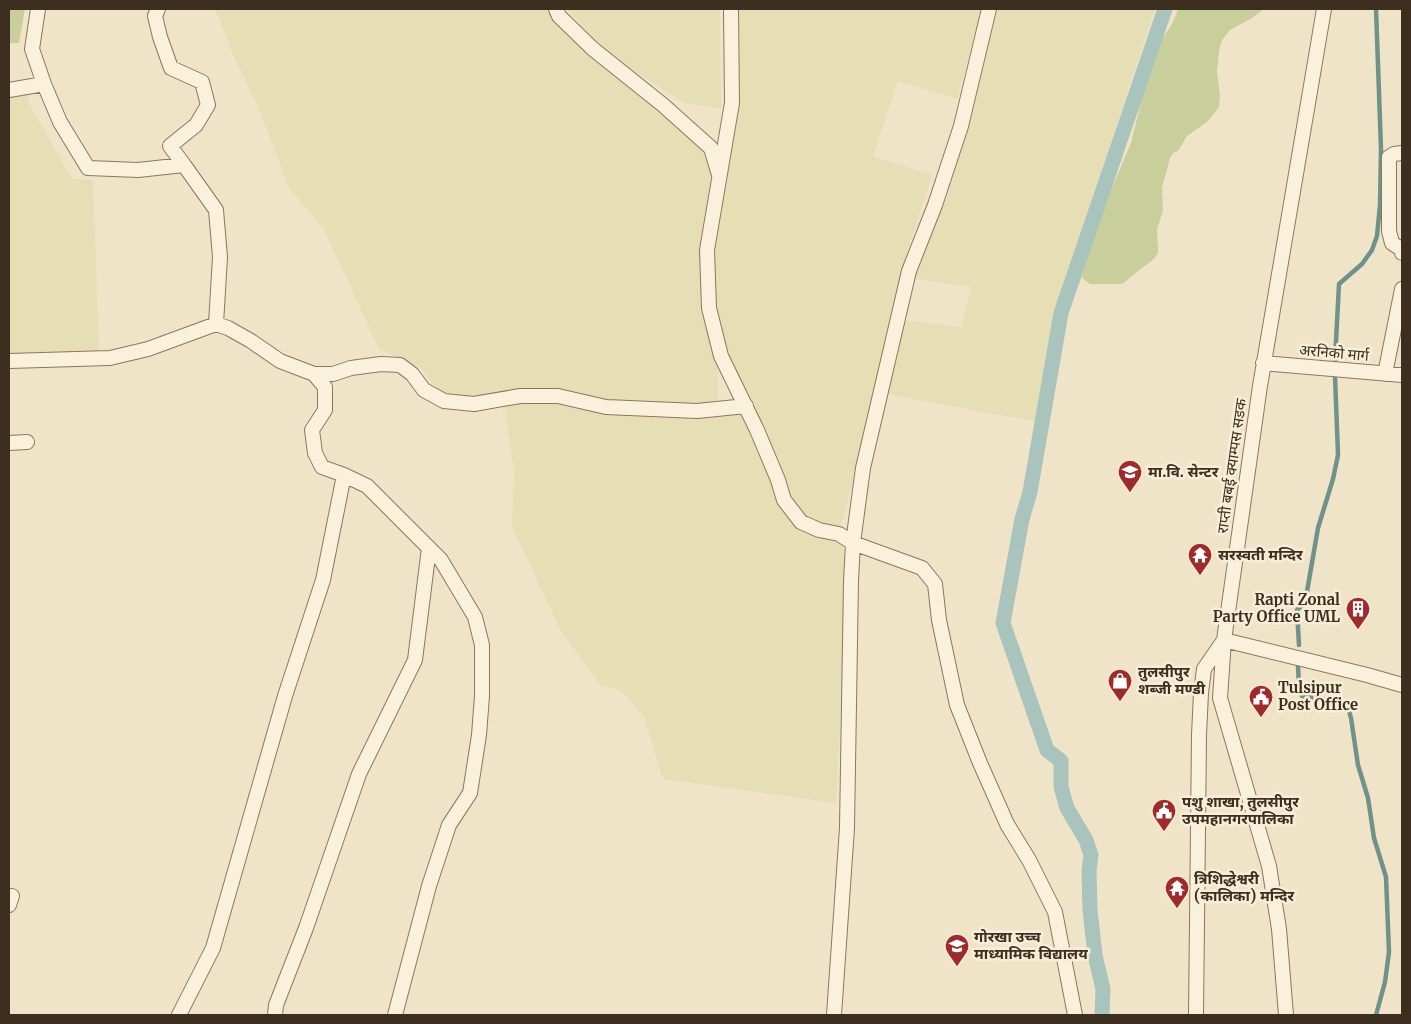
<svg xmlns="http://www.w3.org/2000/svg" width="1411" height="1024" viewBox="0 0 1411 1024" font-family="Merriweather,'Noto Sans Devanagari',serif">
<rect width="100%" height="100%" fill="#f0e4c8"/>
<!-- farmland -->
<path fill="#e6deb5" d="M215 9H549L705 150 711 174 700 250 718 358V405L748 403 724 353 712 306 710 250 723 178 735 9H982L957 99 898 81 873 156 932 175 902 269 848 501 840 527 817 522 802 516 801 518 841 531 846 570V603L836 803 663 779 644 716 620 690 601 686 561 631 512 527 514 472 503 395 474 401 441 394 421 368 379 349 324 229 289 188 258 107 235 59Z
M566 9H720L721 109 684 103 614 58Z
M994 9H1155L1056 309 1037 422 887 394 903 320 961 327 971 287 914 279 922 251 945 202 968 127Z
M27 91 30 105 72 179 93 180 99 354 9 357V96Z"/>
<!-- green -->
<path fill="#c9cf9b" d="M9 9H25L19 43H9Z
M1178 9H1264L1252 18 1230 30 1222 40 1219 51 1217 72 1220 96 1219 107 1207 122 1187 136 1178 151 1173 153 1170 158 1162 188 1163 211 1157 229 1158 253 1155 258 1122 284H1090L1082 278 1083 266 1090 250 1102 211 1131 143 1147 77 1157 48 1173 22Z"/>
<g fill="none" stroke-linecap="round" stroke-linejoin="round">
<!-- stream -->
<path stroke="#6f938a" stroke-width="4.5" d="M1335 360 1339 284 1362 264 1372 250 1377 236 1380 205 1381 149 1376 9
M1299 645 1297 610 1305 603 1318 528 1333 479 1338 455 1335 376
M1298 666 1299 686 1302 696 1323 699 1342 703 1349 711 1351 718 1358 765 1368 798 1374 838 1386 877 1389 952 1385 982 1376 1015"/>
<!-- canal -->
<path stroke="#a9c4bc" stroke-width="15" d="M1102 1015 1103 989 1095 955 1090 910 1089 871 1091 855 1086 840 1067 808 1061 787V761L1047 750 1003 623 1022 519 1030 492 1061 313 1165 9"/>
<defs>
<path id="minor" d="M38 9 32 49 44 84 60 122 88 168 138 170 184 165 216 210 220 257 216 324
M158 9 155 16 160 37 171 68 202 82 208 105 196 125 170 146 184 165
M556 9 559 16 593 49 663 105 711 148 719 175
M731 9 732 103 707 250 709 308 721 356 757 430 778 480 784 500 801 522 819 530 839 534 853 543 922 568 935 584 939 620 957 705 980 763 1007 824 1029 860 1055 912 1075 1015
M9 90 44 84
M1402 153 1394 154 1389 157V231L1392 243 1401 249 1402 253
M9 361 110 358 148 349 216 324 228 328 251 341 280 361 314 374H333L351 368 381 364 400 365 412 374 424 390 444 401 474 404 520 396H558L606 407 697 411 746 406
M1263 363 1402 375
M314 374 325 387V410L312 430 315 453 322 467 344 475 367 486 441 560 475 617 482 645V696L479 735 470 793 449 825 429 886 395 1015
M1385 374 1402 289
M9 443 27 442
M9 905 12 896
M179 1015 213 948 285 696 323 580 344 475
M275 1015 276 1005 306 928 359 774 415 660 429 548
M834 1015 847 828 851 581 853 543 863 468 909 271 935 205 961 126 989 9
M1196 1015 1199 735 1201 693 1204 669 1224 640 1367 675 1402 685
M1286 1015 1279 929 1269 866 1220 698 1224 640 1260 386 1324 9"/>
</defs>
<!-- minor casing -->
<use href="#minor" stroke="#8d765c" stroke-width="16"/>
<!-- minor -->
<use href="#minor" stroke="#faf1dc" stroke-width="14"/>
</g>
<!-- icons -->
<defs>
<symbol id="school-pin" viewBox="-11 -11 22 30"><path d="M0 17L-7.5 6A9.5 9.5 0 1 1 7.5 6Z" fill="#9e2a2b" stroke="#f7eed8"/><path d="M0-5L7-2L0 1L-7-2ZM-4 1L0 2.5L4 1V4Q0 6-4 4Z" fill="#fff"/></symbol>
<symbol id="temple-pin" viewBox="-11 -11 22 30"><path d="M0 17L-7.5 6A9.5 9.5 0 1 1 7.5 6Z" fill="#9e2a2b" stroke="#f7eed8"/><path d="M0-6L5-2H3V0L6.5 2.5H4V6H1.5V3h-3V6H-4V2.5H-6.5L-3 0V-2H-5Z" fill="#fff"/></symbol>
<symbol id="building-pin" viewBox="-11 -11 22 30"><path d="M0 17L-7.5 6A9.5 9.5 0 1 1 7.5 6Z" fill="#9e2a2b" stroke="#f7eed8"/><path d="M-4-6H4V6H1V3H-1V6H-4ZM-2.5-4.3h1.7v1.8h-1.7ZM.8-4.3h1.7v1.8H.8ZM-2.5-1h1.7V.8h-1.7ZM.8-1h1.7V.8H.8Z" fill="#fff"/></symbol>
<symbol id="shop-pin" viewBox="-11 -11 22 30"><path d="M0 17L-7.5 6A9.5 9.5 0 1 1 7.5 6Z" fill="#9e2a2b" stroke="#f7eed8"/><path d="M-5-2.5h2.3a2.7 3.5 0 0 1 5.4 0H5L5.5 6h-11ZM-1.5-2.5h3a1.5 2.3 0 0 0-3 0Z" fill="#fff"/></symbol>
<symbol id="civic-pin" viewBox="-11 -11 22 30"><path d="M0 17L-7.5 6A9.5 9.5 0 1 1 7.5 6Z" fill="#9e2a2b" stroke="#f7eed8"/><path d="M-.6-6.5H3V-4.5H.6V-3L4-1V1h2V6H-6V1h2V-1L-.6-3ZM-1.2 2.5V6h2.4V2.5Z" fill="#fff"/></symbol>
</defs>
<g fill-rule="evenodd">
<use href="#school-pin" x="1116" y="458" width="28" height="38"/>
<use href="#temple-pin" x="1186" y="541" width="28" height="38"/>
<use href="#building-pin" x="1344" y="595" width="28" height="38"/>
<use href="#shop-pin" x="1106" y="667" width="28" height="38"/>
<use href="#civic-pin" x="1247" y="683" width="28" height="38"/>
<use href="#civic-pin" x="1150" y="797" width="28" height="38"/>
<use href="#temple-pin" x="1163" y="874" width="28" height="38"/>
<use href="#school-pin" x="943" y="932" width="28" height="38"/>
</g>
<g text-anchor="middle" stroke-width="5" stroke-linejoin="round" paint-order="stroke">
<!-- street labels -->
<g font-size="15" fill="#3d2e20" stroke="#f7eed8">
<text transform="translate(1334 353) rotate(5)" y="5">अरनिको मार्ग</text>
<text transform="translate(1232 466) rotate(-82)" y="5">राप्ती बबई क्याम्पस सडक</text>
</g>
<!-- poi labels -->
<g font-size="15" font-weight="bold" fill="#3d2e20" stroke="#f7eed8" text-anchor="start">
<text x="1148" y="477">मा.वि. सेन्टर</text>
<text x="1218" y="560">सरस्वती मन्दिर</text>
<text x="1340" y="605" text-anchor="end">Rapti Zonal<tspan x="1340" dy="17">Party Office UML</tspan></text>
<text x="1138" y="677">तुलसीपुर<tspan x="1138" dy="17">शब्जी मण्डी</tspan></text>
<text x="1278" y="693">Tulsipur<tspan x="1278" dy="17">Post Office</tspan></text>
<text x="1182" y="807">पशु शाखा, तुलसीपुर<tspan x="1182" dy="17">उपमहानगरपालिका</tspan></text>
<text x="1194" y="884">त्रिशिद्धेश्वरी<tspan x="1194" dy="17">(कालिका) मन्दिर</tspan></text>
<text x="974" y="942">गोरखा उच्च<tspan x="974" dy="17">माध्यामिक विद्यालय</tspan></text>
</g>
</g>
<!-- border -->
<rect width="1411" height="1024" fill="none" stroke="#3d2e20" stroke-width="20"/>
</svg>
